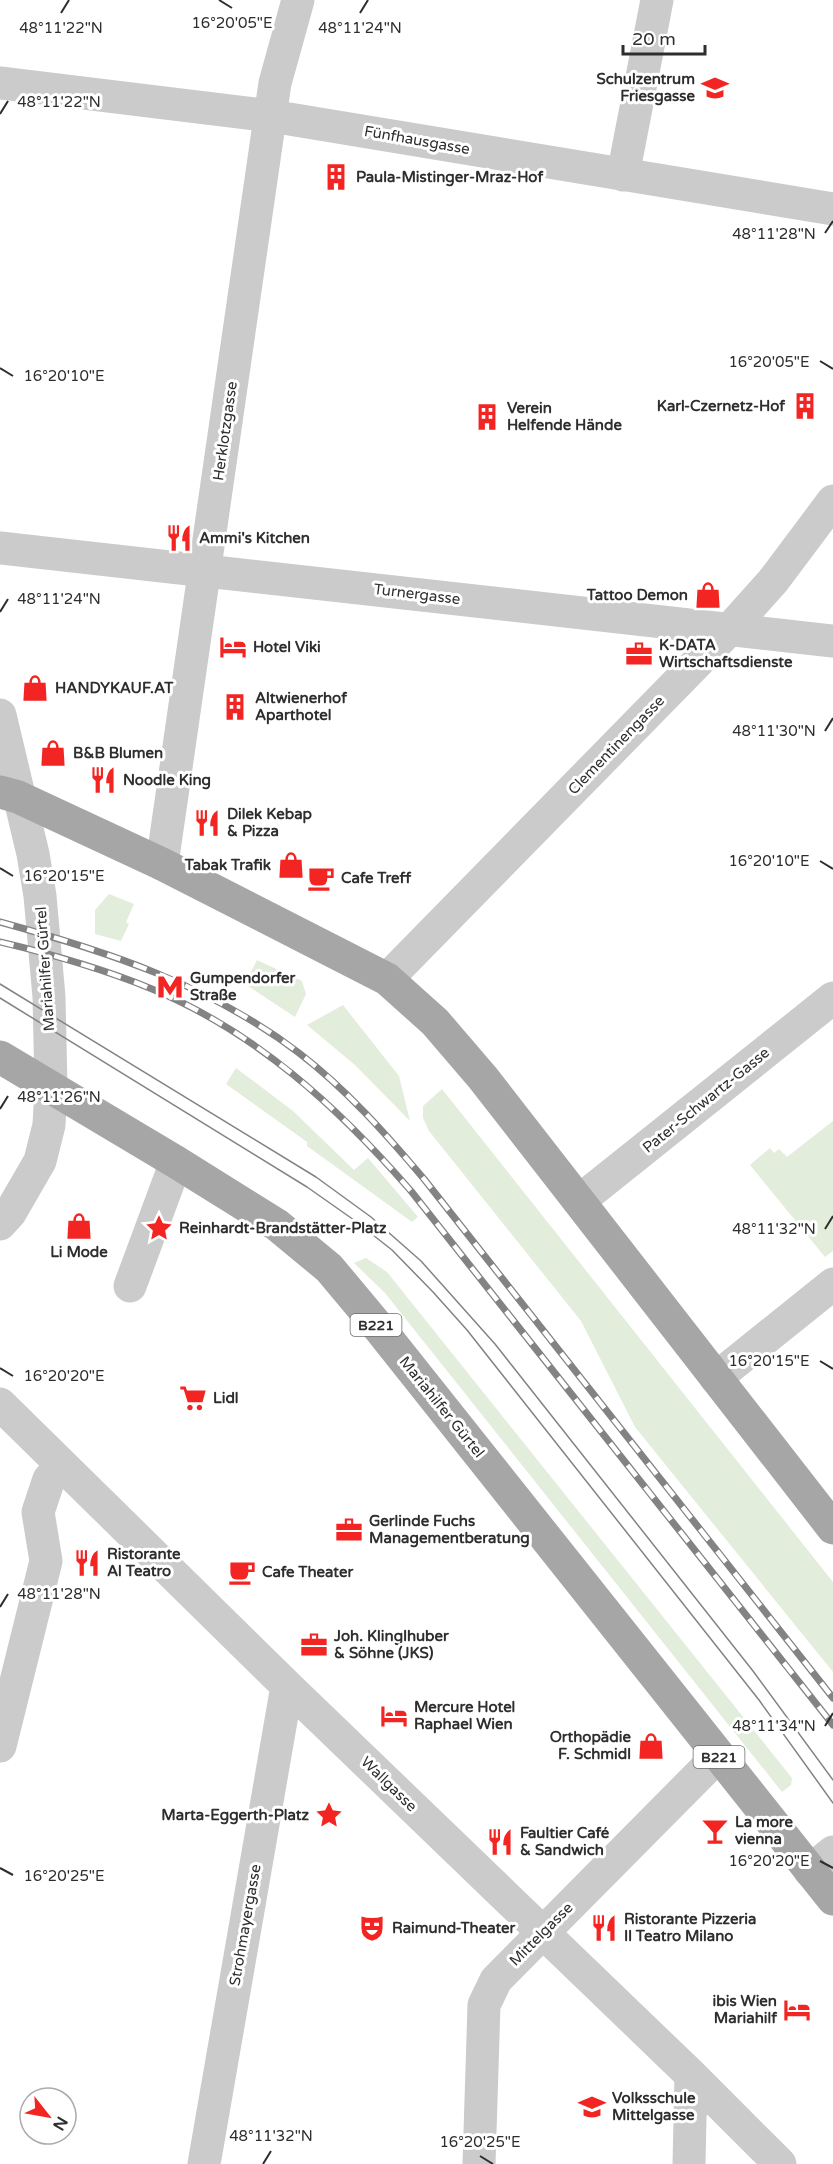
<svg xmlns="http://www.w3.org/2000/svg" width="833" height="2164" viewBox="0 0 833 2164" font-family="'Varela Round',sans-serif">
<rect width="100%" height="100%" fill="#fff"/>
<!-- green -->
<path fill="#e3eddb" d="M109 894 134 904 126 922 129 924 121 941 95 934V910Z
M257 960 302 981 306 994 295 1017 242 982 244 977 248 978Z
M343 1005 399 1076 410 1121 355 1065 307 1025Z
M236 1068 293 1111 354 1170 368 1158 418 1217 412 1222 307 1146V1142L226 1084Z
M442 1089 833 1582V1672L635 1427 581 1321 429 1131 423 1118V1106Z
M833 1121V1251L825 1257 750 1165 770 1148 774 1153 779 1149 787 1157Z
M366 1258 387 1272 792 1778 791 1785 782 1792 385 1293 354 1263Z"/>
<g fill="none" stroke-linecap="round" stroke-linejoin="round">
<!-- minor -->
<path stroke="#cbcbcb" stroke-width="33" d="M0 83 271 116 833 209
M623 175 657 0
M0 548 833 641
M0 715 33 854 40 896 49 997 51 1087 49 1125 40 1161 10 1213 0 1224
M162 864 275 83 298 0
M387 979 730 629 773 581 833 501
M579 1201 833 998
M130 1286 176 1162
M716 1378 833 1284
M0 1404 287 1686 691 2075 780 2164
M0 1746 46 1561 38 1512 49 1479 63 1466
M810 1871 833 1852
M204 2164 287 1686
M479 2164 484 2005 496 1980 718 1756
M689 2164 691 2075"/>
<!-- major -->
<path stroke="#a6a6a6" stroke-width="33" d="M0 792 18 797 162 864 387 979 435 1022 483 1078 833 1528
M0 1057 176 1162 277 1225 329 1268 375 1323 833 1899"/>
<!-- tram -->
<path stroke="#838383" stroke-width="1.5" d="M0 984 316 1177 371 1217 421 1261 495 1344 753 1671 833 1780
M0 998 307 1187 354 1220 392 1250 433 1292 467 1330 759 1700 833 1803"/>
<defs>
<path id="rail" d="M0 922C106 951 210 985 299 1053 346 1089 386 1134 424 1179L833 1698
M0 942C51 954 103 969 152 989 256 1032 338 1107 411 1191L833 1725"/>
</defs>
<!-- rail casing -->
<use href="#rail" stroke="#838383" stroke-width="7"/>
<!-- rail -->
<use href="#rail" stroke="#fff" stroke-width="4.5" stroke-dasharray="14" stroke-linecap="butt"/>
</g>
<!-- ticks -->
<path fill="none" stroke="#2e2e2e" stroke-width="2" d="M219 0 232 8M61 13 69 0M360 13 368 0M0 114 8 101M825 233 833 221M820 361 833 369M0 368 13 376M0 612 8 599M825 731 833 718M820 861 833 869M0 868 13 876M0 1109 8 1096M825 1229 833 1216M820 1361 833 1369M0 1368 13 1376M0 1607 8 1594M825 1726 833 1713M820 1861 833 1868M0 1868 13 1875M480 2156 493 2164M263 2164 271 2151"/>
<!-- icons -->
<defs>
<symbol id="school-bare" viewBox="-9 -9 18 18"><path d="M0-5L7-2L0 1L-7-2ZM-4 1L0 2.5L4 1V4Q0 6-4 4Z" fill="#f32522" stroke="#fff" stroke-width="2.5" paint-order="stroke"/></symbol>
<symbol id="building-bare" viewBox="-9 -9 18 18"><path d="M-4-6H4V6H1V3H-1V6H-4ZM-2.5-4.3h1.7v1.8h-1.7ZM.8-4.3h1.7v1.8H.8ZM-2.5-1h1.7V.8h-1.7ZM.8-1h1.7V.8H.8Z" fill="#f32522" stroke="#fff" stroke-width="2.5" paint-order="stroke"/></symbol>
<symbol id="restaurant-bare" viewBox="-9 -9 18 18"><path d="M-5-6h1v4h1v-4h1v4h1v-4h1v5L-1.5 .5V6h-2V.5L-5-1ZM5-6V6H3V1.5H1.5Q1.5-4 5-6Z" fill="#f32522" stroke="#fff" stroke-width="2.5" paint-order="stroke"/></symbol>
<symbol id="shop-bare" viewBox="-9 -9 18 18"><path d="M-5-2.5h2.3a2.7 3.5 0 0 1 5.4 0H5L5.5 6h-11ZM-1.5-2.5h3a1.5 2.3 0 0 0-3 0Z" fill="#f32522" stroke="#fff" stroke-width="2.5" paint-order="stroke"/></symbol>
<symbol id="hotel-bare" viewBox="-9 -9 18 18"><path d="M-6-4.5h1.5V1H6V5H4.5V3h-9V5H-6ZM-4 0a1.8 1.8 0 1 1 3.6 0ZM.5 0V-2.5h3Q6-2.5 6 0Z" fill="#f32522" stroke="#fff" stroke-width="2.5" paint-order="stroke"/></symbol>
<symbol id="office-bare" viewBox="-9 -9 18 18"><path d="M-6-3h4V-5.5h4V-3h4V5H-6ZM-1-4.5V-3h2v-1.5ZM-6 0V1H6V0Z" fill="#f32522" stroke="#fff" stroke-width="2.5" paint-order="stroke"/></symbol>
<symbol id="cafe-bare" viewBox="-9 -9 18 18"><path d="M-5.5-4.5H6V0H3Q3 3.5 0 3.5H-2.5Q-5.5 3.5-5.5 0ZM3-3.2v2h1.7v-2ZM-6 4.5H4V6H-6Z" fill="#f32522" stroke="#fff" stroke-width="2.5" paint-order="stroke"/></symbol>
<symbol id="metro-bare" viewBox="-9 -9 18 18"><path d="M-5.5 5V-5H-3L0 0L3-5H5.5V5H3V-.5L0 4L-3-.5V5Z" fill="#f32522" stroke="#fff" stroke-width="2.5" paint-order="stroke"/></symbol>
<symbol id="sight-bare" viewBox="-9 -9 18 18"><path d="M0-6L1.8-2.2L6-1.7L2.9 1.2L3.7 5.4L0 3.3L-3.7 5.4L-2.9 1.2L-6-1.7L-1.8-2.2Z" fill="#f32522" stroke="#fff" stroke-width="2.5" paint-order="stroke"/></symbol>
<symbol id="supermarket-bare" viewBox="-9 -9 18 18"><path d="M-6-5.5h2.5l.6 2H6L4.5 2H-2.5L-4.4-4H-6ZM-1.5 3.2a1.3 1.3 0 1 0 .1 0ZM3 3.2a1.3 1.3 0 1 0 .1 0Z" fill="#f32522" stroke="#fff" stroke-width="2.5" paint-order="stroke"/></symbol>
<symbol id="bar-bare" viewBox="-9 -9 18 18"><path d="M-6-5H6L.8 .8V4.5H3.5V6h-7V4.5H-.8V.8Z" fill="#f32522" stroke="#fff" stroke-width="2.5" paint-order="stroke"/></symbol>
<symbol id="theatre-bare" viewBox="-9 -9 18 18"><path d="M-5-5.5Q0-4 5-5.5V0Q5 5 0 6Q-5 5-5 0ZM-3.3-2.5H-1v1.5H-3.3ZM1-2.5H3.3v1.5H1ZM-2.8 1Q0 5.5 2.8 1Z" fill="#f32522" stroke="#fff" stroke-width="2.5" paint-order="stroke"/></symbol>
</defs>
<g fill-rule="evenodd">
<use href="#school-bare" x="696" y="69" width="38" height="38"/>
<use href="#building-bare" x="317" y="158" width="38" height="38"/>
<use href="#building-bare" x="786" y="387" width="38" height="38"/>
<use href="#building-bare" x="468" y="398" width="38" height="38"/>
<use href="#restaurant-bare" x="160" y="519" width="38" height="38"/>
<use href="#shop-bare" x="689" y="576" width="38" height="38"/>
<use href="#hotel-bare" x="214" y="628" width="38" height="38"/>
<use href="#office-bare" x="620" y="635" width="38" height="38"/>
<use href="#shop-bare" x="16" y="669" width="38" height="38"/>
<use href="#building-bare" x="216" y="688" width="38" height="38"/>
<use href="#shop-bare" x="34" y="734" width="38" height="38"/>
<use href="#restaurant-bare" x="84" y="761" width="38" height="38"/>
<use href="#restaurant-bare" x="188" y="804" width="38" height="38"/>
<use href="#shop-bare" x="272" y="846" width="38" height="38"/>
<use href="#cafe-bare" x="302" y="859" width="38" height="38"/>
<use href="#metro-bare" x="151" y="968" width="38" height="38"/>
<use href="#shop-bare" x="60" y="1207" width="38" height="38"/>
<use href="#sight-bare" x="140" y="1209" width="38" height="38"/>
<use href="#supermarket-bare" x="174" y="1379" width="38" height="38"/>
<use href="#office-bare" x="330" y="1511" width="38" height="38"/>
<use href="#restaurant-bare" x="68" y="1544" width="38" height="38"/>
<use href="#cafe-bare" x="223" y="1553" width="38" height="38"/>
<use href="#office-bare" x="295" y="1626" width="38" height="38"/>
<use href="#hotel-bare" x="375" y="1697" width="38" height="38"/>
<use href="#shop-bare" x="632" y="1727" width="38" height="38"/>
<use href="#sight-bare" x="310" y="1796" width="38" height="38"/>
<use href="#bar-bare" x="696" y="1812" width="38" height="38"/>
<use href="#restaurant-bare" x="481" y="1823" width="38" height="38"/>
<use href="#theatre-bare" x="353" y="1909" width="38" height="38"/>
<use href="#restaurant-bare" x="585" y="1909" width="38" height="38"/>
<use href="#hotel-bare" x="778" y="1991" width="38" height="38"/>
<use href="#school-bare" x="573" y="2088" width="38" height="38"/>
</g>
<g text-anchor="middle" stroke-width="6" stroke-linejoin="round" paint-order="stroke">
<!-- shield labels -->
<g fill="#fff" stroke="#6d6d6d" stroke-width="1.5">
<rect x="350.5" y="1314" width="51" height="22" rx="4.5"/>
<rect x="693.5" y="1746" width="51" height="22" rx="4.5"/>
</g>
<g font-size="14" font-weight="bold" fill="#2e2e2e">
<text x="376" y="1330">B221</text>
<text x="719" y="1762">B221</text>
</g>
<!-- poi labels -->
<g font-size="15" font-weight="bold" fill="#2e2e2e" stroke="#fff" text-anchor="start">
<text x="695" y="84" text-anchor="end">Schulzentrum<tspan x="695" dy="17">Friesgasse</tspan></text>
<text x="356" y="182">Paula-Mistinger-Mraz-Hof</text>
<text x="785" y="411" text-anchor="end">Karl-Czernetz-Hof</text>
<text x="507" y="413">Verein<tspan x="507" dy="17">Helfende Hände</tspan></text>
<text x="199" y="543">Ammi's Kitchen</text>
<text x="688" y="600" text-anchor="end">Tattoo Demon</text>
<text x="659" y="650">K-DATA<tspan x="659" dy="17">Wirtschaftsdienste</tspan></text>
<text x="253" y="652">Hotel Viki</text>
<text x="55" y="693">HANDYKAUF.AT</text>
<text x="255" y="703">Altwienerhof<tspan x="255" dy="17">Aparthotel</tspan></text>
<text x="73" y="758">B&amp;B Blumen</text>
<text x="123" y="785">Noodle King</text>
<text x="227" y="819">Dilek Kebap<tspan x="227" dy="17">&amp; Pizza</tspan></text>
<text x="271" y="870" text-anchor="end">Tabak Trafik</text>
<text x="341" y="883">Cafe Treff</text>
<text x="190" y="983">Gumpendorfer<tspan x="190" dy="17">Straße</tspan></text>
<text x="179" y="1233">Reinhardt-Brandstätter-Platz</text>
<text x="79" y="1257" text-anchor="middle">Li Mode</text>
<text x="213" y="1403">Lidl</text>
<text x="369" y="1526">Gerlinde Fuchs<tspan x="369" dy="17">Managementberatung</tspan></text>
<text x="107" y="1559">Ristorante<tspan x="107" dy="17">Al Teatro</tspan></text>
<text x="262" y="1577">Cafe Theater</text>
<text x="334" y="1641">Joh. Klinglhuber<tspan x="334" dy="17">&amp; Söhne (JKS)</tspan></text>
<text x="414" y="1712">Mercure Hotel<tspan x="414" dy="17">Raphael Wien</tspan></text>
<text x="631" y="1742" text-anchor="end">Orthopädie<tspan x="631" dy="17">F. Schmidl</tspan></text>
<text x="309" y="1820" text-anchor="end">Marta-Eggerth-Platz</text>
<text x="735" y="1827">La more<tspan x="735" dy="17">vienna</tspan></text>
<text x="520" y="1838">Faultier Café<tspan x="520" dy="17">&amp; Sandwich</tspan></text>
<text x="624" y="1924">Ristorante Pizzeria<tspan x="624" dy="17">Il Teatro Milano</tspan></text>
<text x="392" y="1933">Raimund-Theater</text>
<text x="777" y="2006" text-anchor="end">ibis Wien<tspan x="777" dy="17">Mariahilf</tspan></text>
<text x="612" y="2103">Volksschule<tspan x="612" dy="17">Mittelgasse</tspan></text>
</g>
<!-- street labels -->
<g font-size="15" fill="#2e2e2e" stroke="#fff">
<text transform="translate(417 140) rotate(10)" y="5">Fünfhausgasse</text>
<text transform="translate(225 431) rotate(-82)" y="5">Herklotzgasse</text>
<text transform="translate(417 594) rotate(7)" y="5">Turnergasse</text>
<text transform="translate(616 745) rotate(-46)" y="5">Clementinengasse</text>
<text transform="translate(45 969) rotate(-94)" y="5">Mariahilfer Gürtel</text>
<text transform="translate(706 1100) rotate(-39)" y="5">Pater-Schwartz-Gasse</text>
<text transform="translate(442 1407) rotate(51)" y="5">Mariahilfer Gürtel</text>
<text transform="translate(389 1784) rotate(44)" y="5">Wallgasse</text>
<text transform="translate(245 1925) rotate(-80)" y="5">Strohmayergasse</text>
<text transform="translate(541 1934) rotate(-45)" y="5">Mittelgasse</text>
</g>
</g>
<g font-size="15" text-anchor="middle" fill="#2e2e2e" stroke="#fff" stroke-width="6" stroke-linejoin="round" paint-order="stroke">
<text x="232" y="28">16°20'05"E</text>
<text x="360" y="33">48°11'24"N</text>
<text x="61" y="33">48°11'22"N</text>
<text x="59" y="107">48°11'22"N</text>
<text x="774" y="239">48°11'28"N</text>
<text x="769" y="367">16°20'05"E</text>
<text x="64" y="381">16°20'10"E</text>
<text x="59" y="604">48°11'24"N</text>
<text x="774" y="736">48°11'30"N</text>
<text x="769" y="866">16°20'10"E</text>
<text x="64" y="881">16°20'15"E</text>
<text x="59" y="1102">48°11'26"N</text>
<text x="774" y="1234">48°11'32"N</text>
<text x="769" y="1366">16°20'15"E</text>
<text x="64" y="1381">16°20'20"E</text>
<text x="59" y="1599">48°11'28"N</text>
<text x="774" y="1731">48°11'34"N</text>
<text x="769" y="1866">16°20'20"E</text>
<text x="64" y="1881">16°20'25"E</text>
<text x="271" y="2141">48°11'32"N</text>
<text x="480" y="2147">16°20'25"E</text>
</g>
<!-- north arrow -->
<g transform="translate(48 2116) rotate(121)"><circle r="28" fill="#ffffff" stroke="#ababab" stroke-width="1.5"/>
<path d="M0-4.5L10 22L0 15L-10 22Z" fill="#f32522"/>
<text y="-9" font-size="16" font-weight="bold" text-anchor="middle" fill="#2e2e2e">N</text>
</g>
<!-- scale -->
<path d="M623 45v9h82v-9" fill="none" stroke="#2e2e2e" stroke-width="3"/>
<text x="632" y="45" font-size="18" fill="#2e2e2e" stroke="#ffffff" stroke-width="4.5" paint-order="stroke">20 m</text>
</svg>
